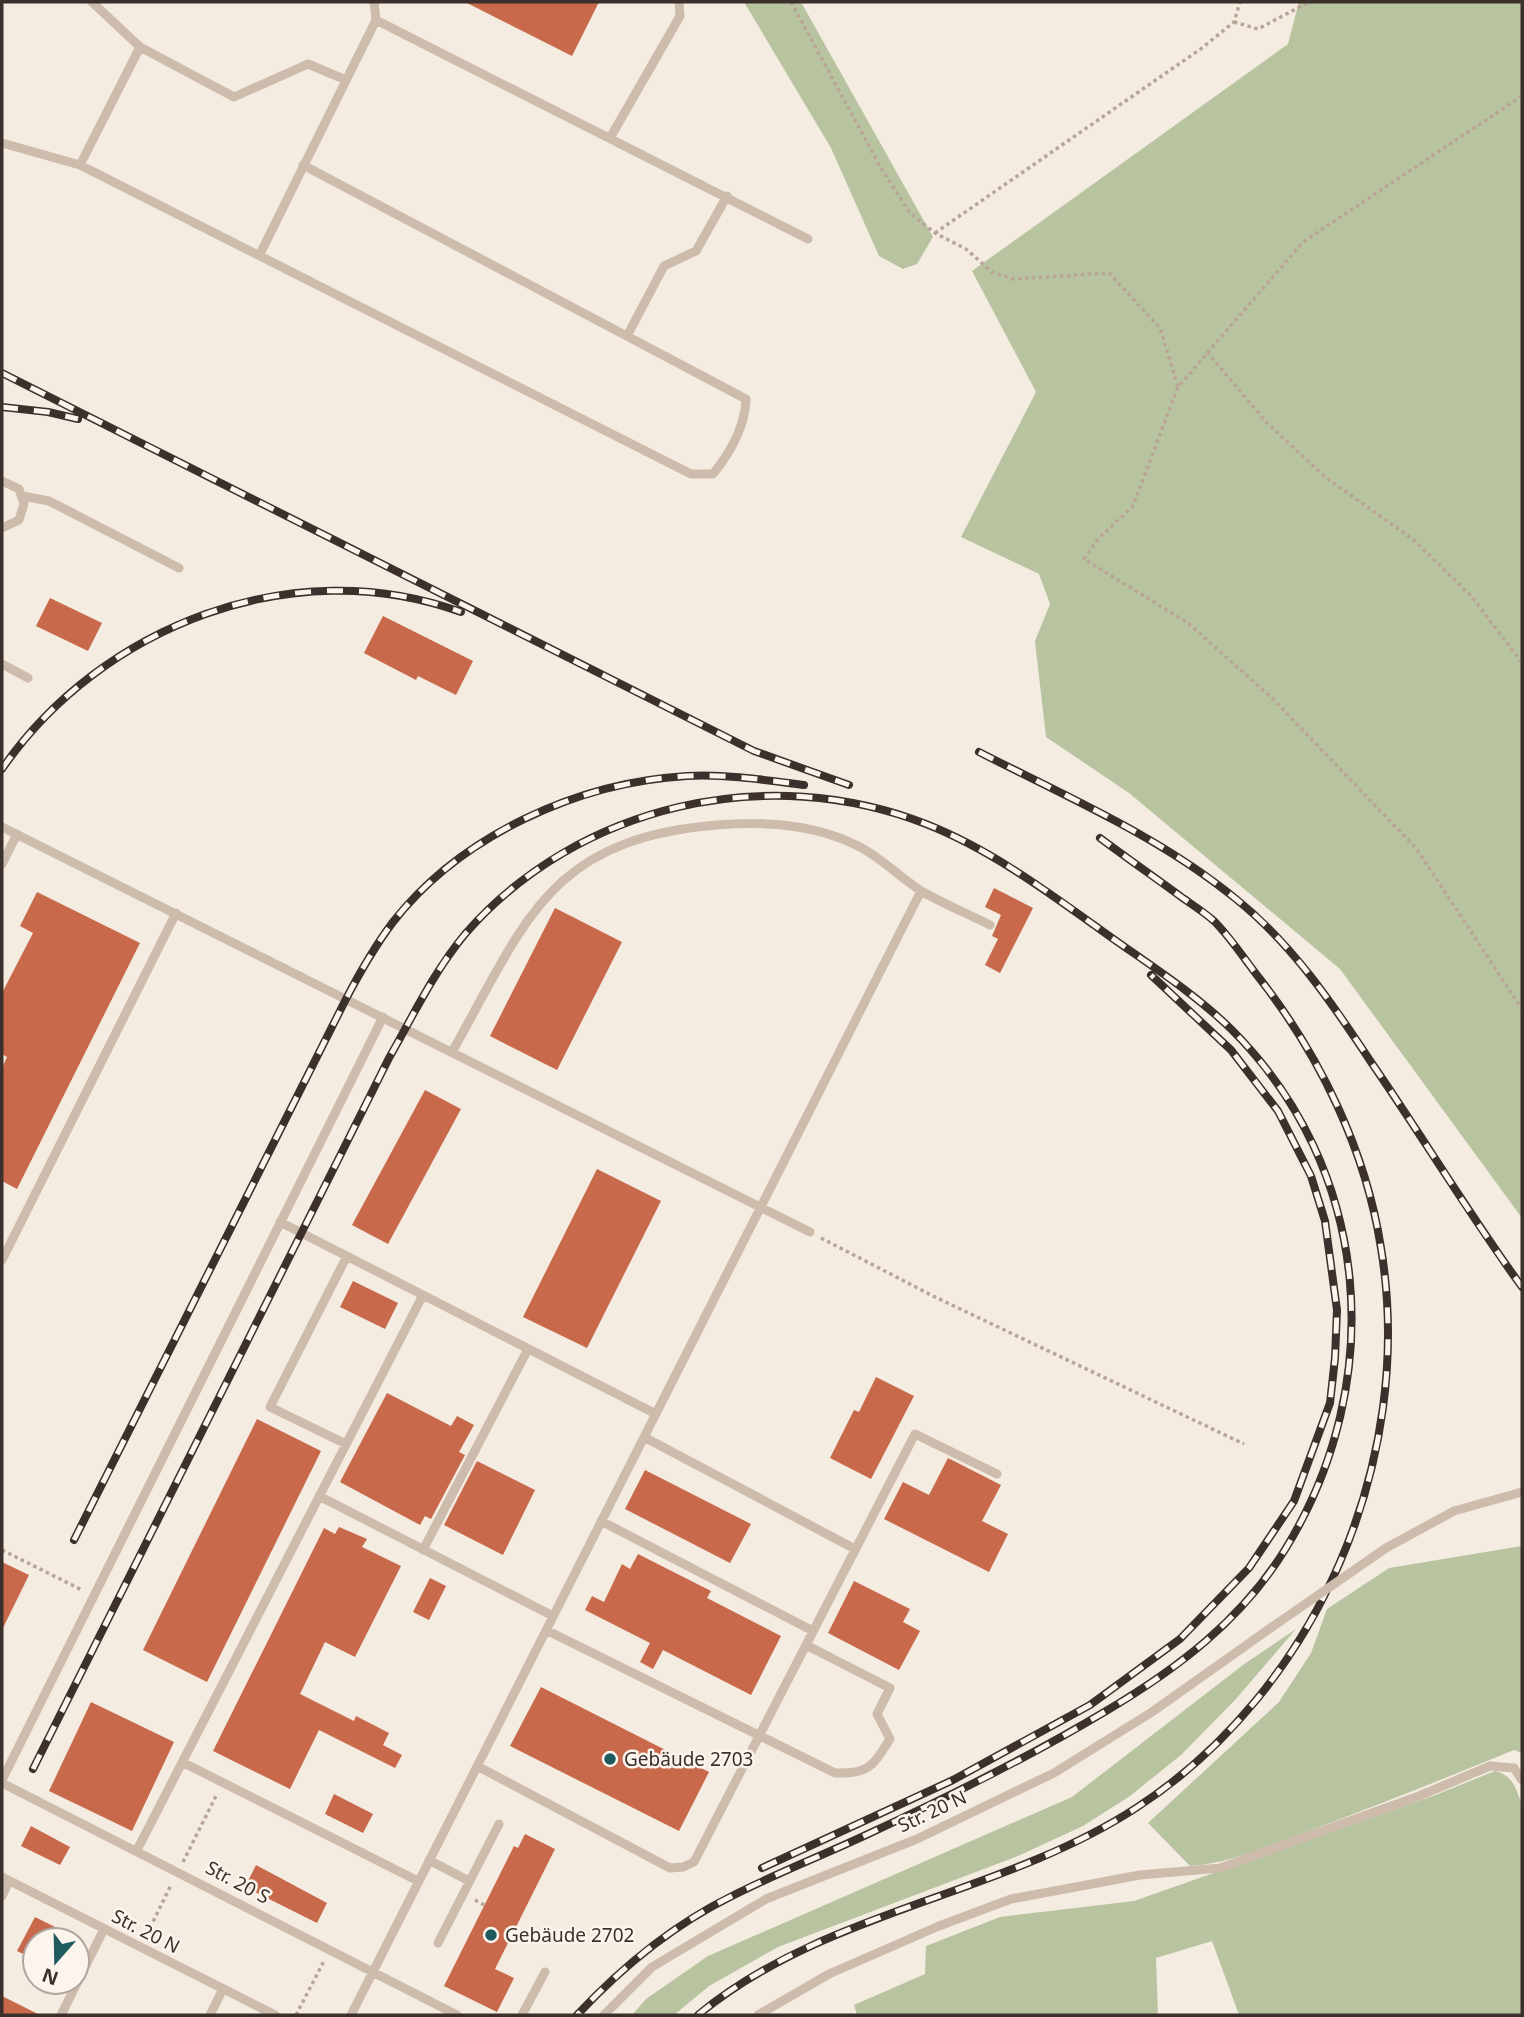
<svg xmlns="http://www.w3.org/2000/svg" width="1524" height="2017" viewBox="0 0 1524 2017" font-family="'Noto Sans',sans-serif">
<rect width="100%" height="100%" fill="#f4ebe1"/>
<!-- green -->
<path fill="#b8c4a0" d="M744 2H801L933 237 917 264 903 269 879 256 831 148Z
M1299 2H1522V1218L1340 969 1129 793 1046 737 1035 641 1050 604 1039 574 961 537 1036 392 972 271 1288 44Z
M1522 1546V1753L1514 1750C1446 1778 1378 1805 1309 1831 1270 1845 1232 1863 1190 1866L1148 1823 1279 1702 1311 1653 1327 1609 1389 1568Z
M1296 1629 1235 1700 1181 1755 1130 1796 1083 1826 1018 1856 778 1947 709 1986 674 2015H632L646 1999 708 1956 1072 1797 1243 1665Z
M1495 1771C1513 1775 1516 1789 1522 1805V2015H1239L1212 1941 1156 1958 1158 2015H857L854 2005 925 1974 926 1946 1000 1917 1134 1901 1433 1796Z"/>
<!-- building -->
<path fill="#c8694b" d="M465 2H599L572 56Z
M50 598 102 623 88 651 36 626Z
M383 616 473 661 456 695 418 676 416 680 364 653Z
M994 888 1033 908 1000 973 985 965 998 939 992 936 1001 915 985 907Z
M37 892 140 943 17 1189 2 1181V1068L7 1057 2 1054V993L33 933 20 926Z
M555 908 622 942 557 1070 490 1036Z
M425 1090 461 1109 388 1244 352 1225Z
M597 1169 661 1201 587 1348 523 1317Z
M353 1281 398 1303 385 1329 340 1307Z
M876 1377 914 1396 871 1479 830 1458 854 1410 859 1412Z
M387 1393 451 1426 457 1416 474 1425 459 1452 465 1455 431 1519 425 1516 420 1525 340 1482Z
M257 1419 321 1451 207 1682 143 1650Z
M948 1458 1001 1485 982 1521 1008 1534 989 1572 884 1519 903 1482 929 1495Z
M477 1461 535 1490 503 1555 444 1525Z
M645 1470 751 1524 730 1563 625 1509Z
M339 1527 367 1539 362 1547 401 1566 355 1657 325 1642 300 1694 354 1721 356 1716 389 1733 383 1745 402 1755 395 1768 319 1730 290 1789 213 1751 324 1528 335 1534Z
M638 1554 711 1591 707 1598 781 1636 751 1695 663 1650 653 1669 640 1662 650 1643 585 1610 592 1596 604 1602 622 1564 630 1569Z
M2 1562 29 1575 2 1630Z
M430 1578 446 1586 429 1620 413 1612Z
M854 1581 910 1609 903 1622 920 1631 899 1670 828 1633Z
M541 1687 709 1772 679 1831 510 1746Z
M91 1702 174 1742 132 1831 49 1791Z
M334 1794 373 1814 363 1833 325 1814Z
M31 1826 70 1847 60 1865 21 1846Z
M525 1834 555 1849 495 1969 514 1978 497 2012 444 1986 514 1846 518 1848Z
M256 1865 327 1903 317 1923 245 1887Z
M35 1917 81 1940H35V1960L17 1951Z
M2 1996 40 2015H2Z"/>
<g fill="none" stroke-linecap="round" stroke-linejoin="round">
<!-- path -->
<path stroke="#b9a596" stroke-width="3.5" stroke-dasharray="3.5 3.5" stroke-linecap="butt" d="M791 2 881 168 910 213 935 233 966 249 992 272 1013 279 1109 273 1160 328 1178 387
M1234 22 1258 29 1309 2
M1522 96 1303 242 1178 387 1133 506 1098 539 1084 559 1188 623 1272 698 1416 848 1522 1009
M935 233 1202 48 1234 22 1240 2
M1207 352 1267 423 1325 477 1414 540 1473 598 1522 663
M821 1238 933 1296 1244 1444
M2 1550 82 1590
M183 1862 217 1794
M475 1900 484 1905
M147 1934 171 1885
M296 2015 324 1961"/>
<!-- lane -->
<path stroke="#cdbbac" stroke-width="9" d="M92 2 140 47
M376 20 808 239
M610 138 680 16 679 2
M2 143 80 165 691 474H713C730 453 745 427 746 399L303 165
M80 165 140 47 234 97 308 64 346 80
M260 254 376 20 374 2
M627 336 664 266 696 251 727 196
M2 481 19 489 24 504 19 520 2 528
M23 496 49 501 179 568
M2 664 28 678
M2 827 810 1232
M2 864 17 834
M452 1052C526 921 548 839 717 825 764 821 815 824 858 846 882 858 900 878 923 892 944 904 968 914 990 925
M280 1222 656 1414
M2 1260 176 913
M644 1437 855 1549
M346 1444 270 1407 347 1256
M319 1496 553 1616
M601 1521 813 1631
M1386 1548 1454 1511 1522 1492
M423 1550 528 1349
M546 1630 835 1773C869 1774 872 1767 890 1739L877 1714 890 1688 806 1645
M182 1762 418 1881
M477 1766 670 1868 683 1867 694 1862 915 1434 997 1474
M2 1780 383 1017
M2 1783 457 2015
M137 1850 423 1295
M429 1860 469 1881
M2 1877 275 2015
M2 1896 9 1881
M438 1943 499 1824
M61 2015 104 1929
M210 2015 223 1989
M351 2015 921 891
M522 2015 545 1972
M604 2015 652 1967 766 1899 917 1839 1054 1773 1152 1712 1272 1627
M758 2015 829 1974 939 1926 1011 1899 1140 1875 1220 1868 1419 1796 1490 1766 1514 1768 1522 1780"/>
<defs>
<path id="rail" d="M2 373 754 751 849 785
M2 407 48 412 78 419
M979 752C1067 797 1159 836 1236 899 1292 944 1332 1003 1371 1062 1422 1136 1469 1214 1522 1287
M2 769C101 626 293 551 461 612
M74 1540 346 999C360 972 375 946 393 922 461 835 579 782 687 776 727 774 765 780 804 785
M33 1769 389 1058C413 1016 434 971 466 933 579 804 768 762 926 824 987 848 1041 887 1094 925 1140 959 1190 989 1231 1029 1372 1169 1388 1381 1286 1548 1242 1620 1177 1669 1106 1711 1028 1758 948 1797 866 1835 821 1856 775 1874 732 1896 673 1925 621 1968 577 2015
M762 1868 953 1780 1090 1705 1180 1639 1249 1568 1294 1501 1330 1403 1335 1358 1337 1310 1325 1221 1311 1176 1278 1111 1231 1050 1151 975
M698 2015C826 1909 999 1897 1136 1808 1317 1691 1416 1459 1381 1248 1366 1151 1320 1056 1260 979 1245 960 1231 938 1214 921 1204 912 1191 904 1180 896 1154 877 1127 858 1100 838"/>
</defs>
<!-- rail casing -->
<use href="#rail" stroke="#3b302b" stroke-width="8"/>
<!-- rail -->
<use href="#rail" stroke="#fbf5ee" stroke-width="5" stroke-dasharray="16" stroke-linecap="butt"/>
<!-- lane-bridge -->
<path stroke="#cdbbac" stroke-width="9" d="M1272 1627 1386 1548"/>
</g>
<!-- markers -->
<g fill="#1f5a5e" stroke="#fbf5ee" stroke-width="2.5">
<circle cx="610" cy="1759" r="7"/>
<circle cx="491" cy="1935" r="7"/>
</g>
<g text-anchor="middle" stroke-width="5" stroke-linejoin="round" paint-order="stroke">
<!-- poi labels -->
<g font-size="19" fill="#3b302b" stroke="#fbf5ee" text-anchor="start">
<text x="624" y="1766">Gebäude 2703</text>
<text x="505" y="1942">Gebäude 2702</text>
</g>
<!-- street labels -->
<g font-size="19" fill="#3b302b" stroke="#fbf5ee">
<text transform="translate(932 1811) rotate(-25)" y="7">Str. 20 N</text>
<text transform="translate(238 1882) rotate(28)" y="7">Str. 20 S</text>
<text transform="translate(146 1931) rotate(27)" y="7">Str. 20 N</text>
</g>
</g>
<!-- border -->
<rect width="1524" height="2017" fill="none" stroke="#3b302b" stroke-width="7"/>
<!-- north arrow -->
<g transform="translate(56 1961) rotate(200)"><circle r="33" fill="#fbf5ee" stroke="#aea6a0" stroke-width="2"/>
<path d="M0-5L12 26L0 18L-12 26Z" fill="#1f5a5e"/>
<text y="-10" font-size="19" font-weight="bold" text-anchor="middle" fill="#3b302b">N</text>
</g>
</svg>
